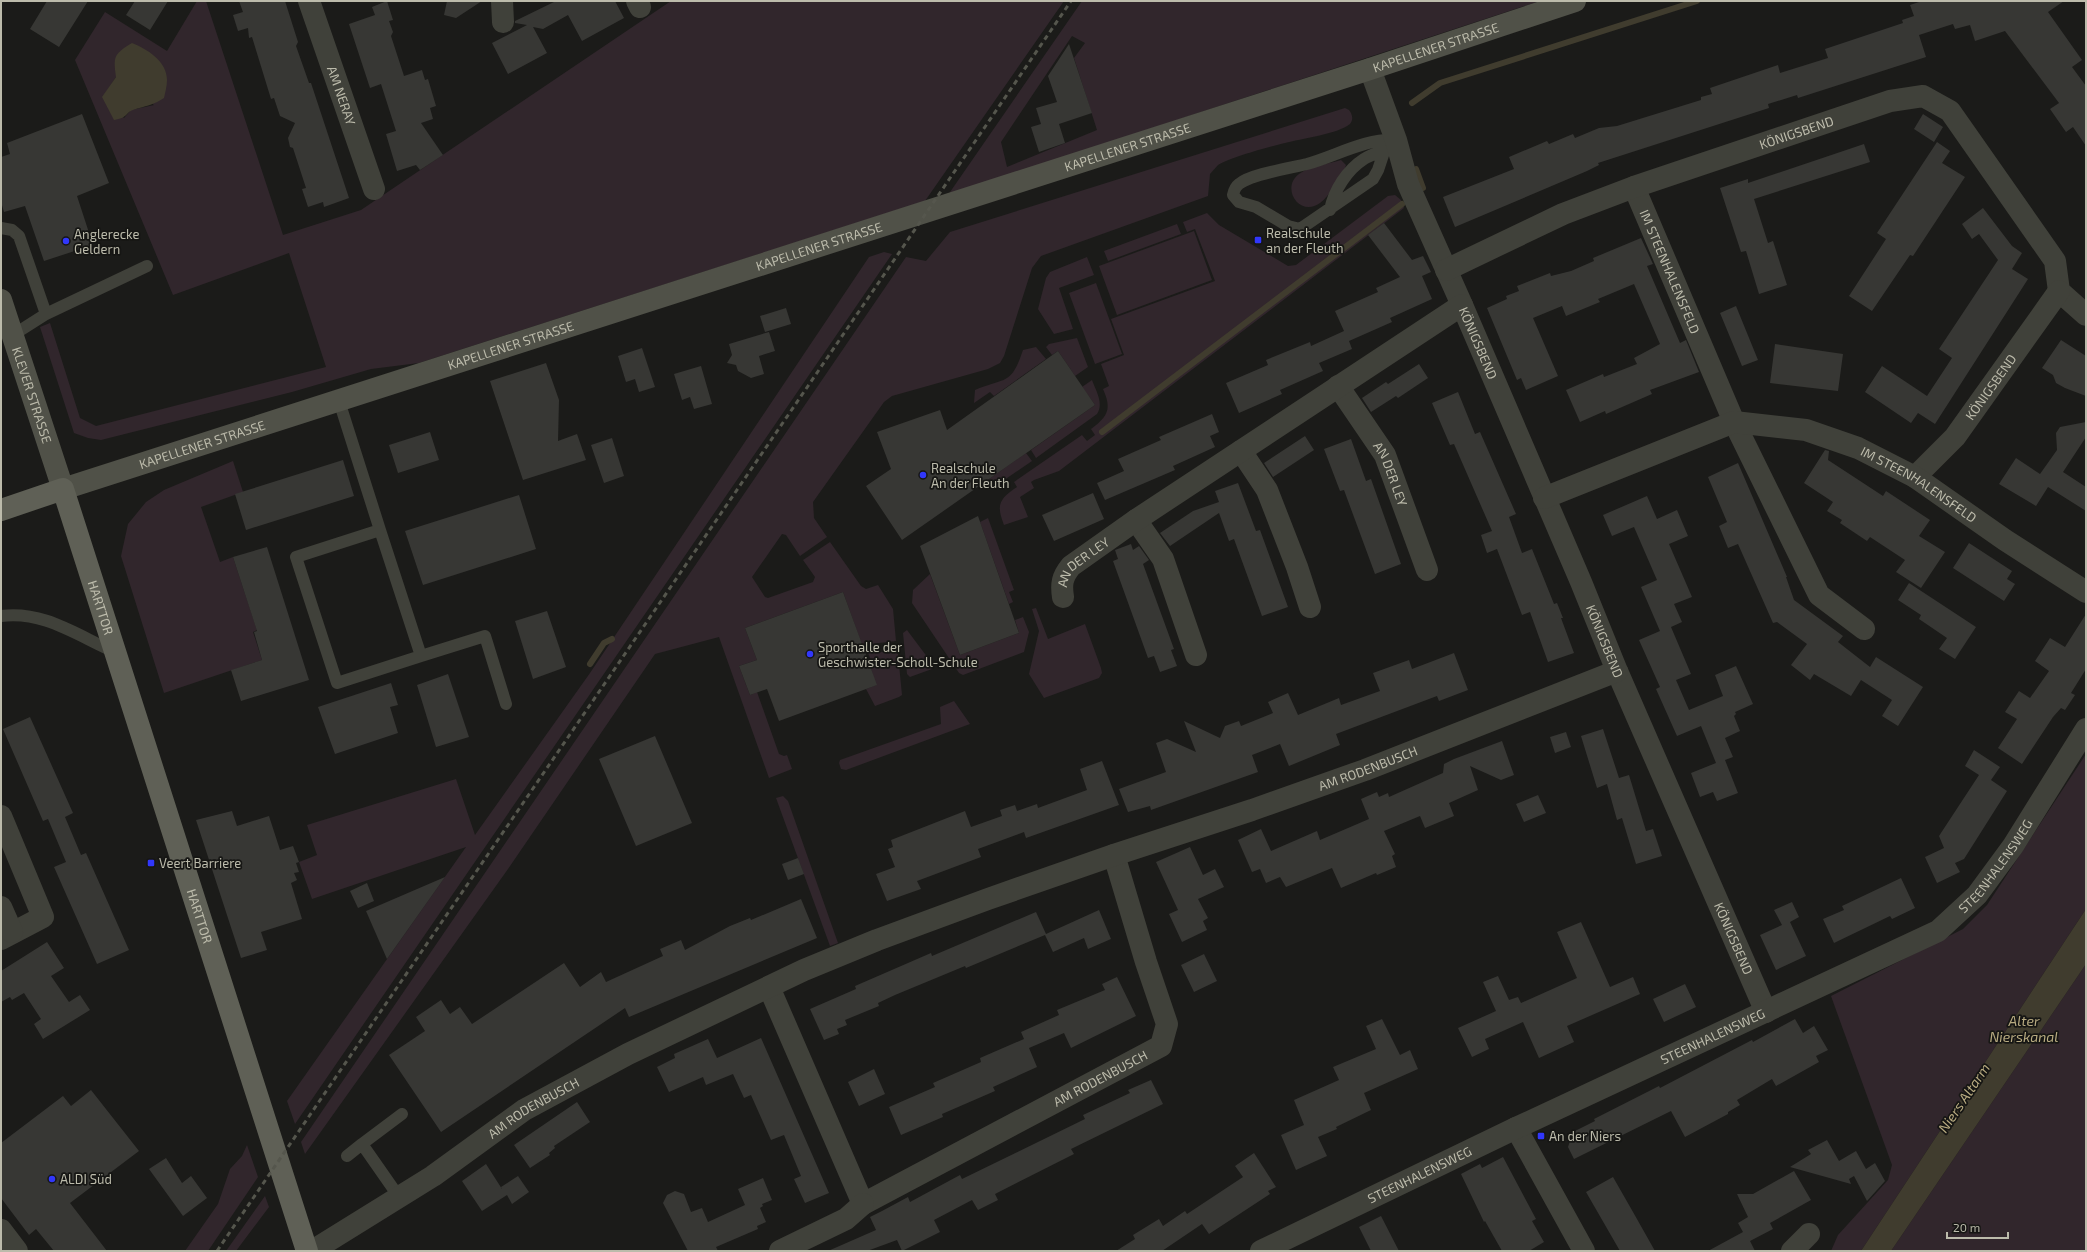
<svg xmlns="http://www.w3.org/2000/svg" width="2087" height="1252" viewBox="0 0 2087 1252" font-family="'Exo 2',sans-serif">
<rect width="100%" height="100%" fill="#1b1b19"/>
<!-- green -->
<path fill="#31262c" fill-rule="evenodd" d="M197 1H206L283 235 361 210 671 1H1064L925 201 419 363 371 369 292 392 101 440 88 438 74 433 40 327 50 323 80 418 96 426 326 367 289 253 173 295 75 60 105 12 167 51ZM116 77 154 105 131 110 124 118 103 97Z
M1082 1H1540L948 195ZM1072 36 1085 43 1074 58 1097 130 1007 167 1001 142Z
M1345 108 1349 110C1352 114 1354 119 1350 124 1338 134 1300 139 1285 143 1268 147 1232 157 1218 165L1210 174 1208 196 1041 256 1032 268 1004 356 1000 363 988 369 892 396 884 402 813 502 814 518 827 537 800 556 786 535 782 534 752 577 765 597 768 598 813 582 815 577 803 560 830 542 861 586 866 589 878 585 893 609 896 641 862 645 843 592 745 628 757 660 739 666 750 695 757 692 779 754 784 756 787 755 792 769 769 778 719 637 655 654 508 869 305 1154 301 1142 906 257 926 261 950 232Z
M1341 160 1346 165 1344 171C1337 180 1330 196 1320 203 1300 218 1280 188 1299 174 1310 166 1328 164 1341 160Z
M1395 195 1401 200 1404 208 1059 471 1034 480 1031 482 1034 488 1020 497 1028 517 1004 525C996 505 999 499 1017 487L1014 482 1082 435 1087 441 1095 435 1091 429C1108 416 1112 409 1103 389L1109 386 1101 364 1124 355 1111 319 1215 281 1195 229 1187 232 1183 222 1207 213 1219 225 1288 266 1296 265 1388 196Z
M1177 224 1181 234 1108 261 1104 251Z
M1194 231 1212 280 1117 315 1099 266Z
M884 252 892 254 295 1124 287 1101 466 847 312 899 299 862 317 855 307 825 456 779 475 835 590 673 869 257Z
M1087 257 1094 275 1059 288 1073 329 1054 334 1038 309 1046 278 1050 272Z
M1096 283 1122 354 1095 364 1069 293Z
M1077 338 1088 367 1075 376 1058 351 1052 355 1046 347 1049 344Z
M1036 347 1046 359 994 396 990 392 974 403 975 390C1006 377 1011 386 1023 350Z
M1092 380C1096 391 1104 403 1097 414L1036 458 1031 450 1095 405 1082 387Z
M1026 453 1032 461 994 487 989 479Z
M233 461 243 492 201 507 220 562 233 557 257 630 253 632 262 660 164 693 121 556 128 524 146 502 164 490Z
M988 518 1014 590 1009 592 1013 602 1009 604 980 522Z
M930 574 960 655 1019 633 1015 620 1023 617 1029 632 1024 652 963 675 959 673 912 603 913 590Z
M1036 608 1048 639 1085 624 1101 668 1102 673 1099 678 1044 698 1029 674 1039 631 1032 609Z
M907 630 934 666 932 669 910 677 907 674 903 633Z
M894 651 898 654 902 695 899 697 875 706 866 689 876 685 870 666 873 665 868 653Z
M954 701 970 724 846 770 841 769 839 763 840 760 941 724 940 707Z
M2086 754V909L1861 1251H1831L1838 1235 1888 1180 1892 1165 1831 996 1963 929 1987 905Z
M783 796 788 801 838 943 830 946 776 798Z
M2086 964V1251H1891Z
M247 1145 258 1177 208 1251H185L218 1204 230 1169 242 1156Z
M265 1196 269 1207 236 1251H226Z"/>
<!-- water -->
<path fill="#403c2e" d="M132 43C147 49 167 61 167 80 167 86 165 93 164 98 154 105 145 106 133 110 125 113 128 118 114 120L102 97 116 77C113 56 114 54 132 43Z
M2086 909V964L1891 1251H1861Z"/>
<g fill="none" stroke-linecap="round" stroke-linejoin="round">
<!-- stream -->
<path stroke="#403c2e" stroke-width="6" d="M1412 103 1440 83 1697 1
M1416 169 1423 188
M1102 432 1402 204
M590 664 604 643 612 639"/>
</g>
<!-- building -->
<path fill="#373734" d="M47 1H88L59 47 30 29Z
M135 1H168L150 30 126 15Z
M239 1H285L298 42 296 46 309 83H311L349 198 324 207 323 202 308 207 302 189 306 188 293 148 290 147 288 138 295 123 280 116 274 98 271 99 252 37 249 38 248 28 238 31 233 15 243 12Z
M387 1 393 20 389 21 393 32 391 36 404 76 422 70 425 80 428 79 436 106 430 108 433 119 421 123 443 155 420 170 416 165 397 171 386 134 396 131 381 84 370 88 349 24 375 15 372 7Z
M447 1H482L456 18 444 15Z
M556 1H615L624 18 582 41 568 15 543 29 533 27 547 53 508 74 492 43 527 25 515 23V21Z
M1922 1H2064L2048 12 2082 60 2072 67 2086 86V146L2073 127 2066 132 2050 109 2059 103 2005 31 1975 41 1970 25 1955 29 1953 24 1919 35 1926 57 1798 98 1797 95 1768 104 1769 108 1598 163 1599 165 1587 171 1455 227 1443 197 1514 169 1509 157 1547 141 1549 144 1573 134 1575 138 1599 128 1617 126 1701 100V97L1712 94 1710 88 1778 65 1780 73 1828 58 1825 49 1903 23 1902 20 1914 16 1910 5Z
M1069 44 1092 113 1059 124 1065 143 1039 152 1031 127 1041 124 1036 108 1057 102 1048 76Z
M82 114 109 183 77 196 93 245 44 261 25 206 4 212 1 202V157L10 154 7 143Z
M1923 114 1943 127 1934 142 1914 129Z
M1937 142 1950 151 1942 163 1965 177 1913 256 1910 255 1872 311 1849 296 1886 239 1877 233Z
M1864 144 1870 162 1754 199 1768 243 1773 241 1787 285 1759 294 1746 251 1741 252 1720 188 1748 179V183Z
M1983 208 2012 246 2022 253 2012 269 2028 279 1935 424 1918 413 1911 423 1865 392 1882 366 1927 396 1952 358 1939 349 1998 260 1979 234 1972 239 1962 224Z
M1384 223 1412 260 1423 256 1431 272 1422 276 1432 299 1390 318 1392 322 1349 341 1352 349 1319 363 1323 371 1280 390 1282 394 1239 413 1226 383 1268 365 1266 360 1310 342 1311 346 1344 331 1335 311 1378 292 1376 288 1400 277 1368 235Z
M1641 238 1653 264 1647 266 1680 343 1686 340 1699 372 1650 390 1652 394 1606 414 1605 411 1580 422 1566 390 1603 374 1604 377 1637 364 1634 358 1660 344 1634 284 1598 299 1600 302 1566 316 1562 306 1533 318 1558 376 1526 390 1521 378 1517 380 1487 308 1507 299 1506 296 1519 291 1517 286 1550 273 1551 276 1571 271 1594 261 1593 258Z
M1736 306 1758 360 1742 366 1720 313Z
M786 308 791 324 765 332 760 316Z
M769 332 775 351 759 356 764 374 751 378 738 371 736 365 727 363 732 355 729 344Z
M2061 340 2086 356V396L2065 388 2056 383 2053 375 2042 368Z
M1775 344 1843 354 1838 391 1770 383Z
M642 348 655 387 639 392 635 379 626 382 618 356Z
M1058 351 1095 405 902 540 866 486 891 469 877 432 940 410 947 430Z
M546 363 559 400 558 441 577 434 586 460 523 480 490 381Z
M1419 364 1428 378 1398 398 1396 396 1371 412 1362 398 1386 382 1388 384Z
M701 366 712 404 694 409 690 397 682 400 674 374Z
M1458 392 1475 434 1480 432 1516 514 1509 517 1522 553 1532 549 1554 604 1557 603 1563 618H1561L1574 653 1548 662 1530 612 1522 615 1497 549 1487 553 1481 535 1492 531 1454 444 1450 445 1432 403Z
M1212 414 1219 432 1210 436 1215 447 1173 466 1175 470 1105 500 1097 483 1124 471 1118 459 1161 440 1159 437Z
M2086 422V437L2063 472 2086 487V511L2048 487 2036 506 1999 484 2016 458 2040 474 2057 450 2056 433 2060 427Z
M430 432 439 460 398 473 389 445Z
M1305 436 1314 450 1273 477 1264 463Z
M612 438 624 476 604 483 591 445Z
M1351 439 1366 481 1371 479 1401 564 1375 574 1344 490 1340 491 1324 449Z
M1825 450 1829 451 1828 460 1883 496 1886 491 1930 520 1919 536 1945 552 1921 588 1896 572 1905 560 1870 537 1867 541 1840 523 1842 520 1827 511 1833 502 1804 483Z
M343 460 354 496 246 530 235 494Z
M1738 463 1787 577H1786L1794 600 1843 636 1838 642 1870 667 1876 657 1923 687 1898 726 1882 716 1892 700 1861 680 1851 696 1814 674 1810 680 1791 665 1807 644 1777 622 1773 623 1738 544 1728 548 1719 526 1727 522 1708 477Z
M1238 483 1256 531 1260 530 1288 607 1262 616 1234 539 1229 541 1219 513 1170 546 1160 533 1193 511 1219 502 1215 491Z
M1093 493 1104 519 1054 541 1042 515Z
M519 495 536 549 423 585 405 531Z
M1647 496 1657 519 1677 510 1688 536 1669 544 1692 597 1674 604 1682 622 1671 627 1691 674 1676 680 1689 710 1723 696 1715 675 1736 666 1753 704 1735 712 1736 714 1734 716 1740 731 1725 738 1733 757 1725 760 1738 793 1717 801 1713 792 1700 797 1691 773 1716 763 1701 726 1677 736 1656 689 1660 687 1639 640 1660 631 1641 587 1657 580 1634 527 1612 536 1603 515Z
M978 516 1019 633 960 655 920 546Z
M1969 543 2012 571 2007 579 2015 584 2004 601 1953 568Z
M1131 544 1133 550 1139 546 1149 560 1143 564 1174 649 1171 650 1177 666 1160 672 1154 656 1148 658 1113 561 1118 559 1115 550Z
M267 547 309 680 241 701 231 670 262 660 254 632 257 631 233 557Z
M1909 583 1976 627 1955 659 1939 649 1947 638 1919 619 1921 615 1898 600Z
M843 592 877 685 779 721 767 689 750 695 739 666 757 660 745 628Z
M547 611 566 667 533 679 515 621Z
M2086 614V669L2071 693 2075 695 2065 710 2061 708 2053 717 2022 764 1998 748 2017 719 2005 712 2019 691 2030 698 2049 671 2035 661 2050 638 2065 647Z
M1454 653 1468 690 1439 701 1437 696 1336 734 1340 745 1289 766 1280 744 1252 755 1258 772 1151 810 1150 806 1128 812 1119 789 1166 772 1156 743 1167 739 1196 752 1184 721 1220 738 1225 726 1239 721 1241 726 1273 713 1268 702 1288 693 1298 715 1339 698 1341 705 1380 691 1373 673 1409 660 1412 669Z
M448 674 469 737 436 747 417 685Z
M391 683 398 705 390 707 398 733 335 754 318 707Z
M30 717 73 813 65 817 81 855 86 853 129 950 97 964 54 867 66 862 48 819 43 821 3 729Z
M1603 729 1619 778 1629 775 1646 831 1653 829 1662 856 1636 864 1622 818 1617 820 1607 784 1597 788 1581 736Z
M1566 732 1571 747 1555 753 1550 737Z
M655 736 692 823 636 846 599 759Z
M1502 741 1514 775 1501 780 1470 766 1478 790 1449 803 1454 816 1425 828 1420 816 1384 831 1395 854 1392 856 1396 867 1377 875 1376 873 1341 888 1332 868 1286 887 1280 877 1266 883 1260 869 1252 872 1238 840 1261 829 1271 851 1317 831 1320 840 1369 819 1361 799 1377 792 1379 797 1388 793 1389 797 1443 773 1444 764 1454 759Z
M1974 750 2000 767 1991 780 2007 791 1964 859 1955 863 1960 872 1937 883 1925 857 1944 848 1939 836 1979 775 1965 766Z
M1102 761 1119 805 1026 838 1024 832 978 849 981 857 917 881 921 889 887 901 876 874 895 867 888 849 893 847 891 840 965 811 971 827 1002 816 1000 810 1015 805 1017 811 1037 804 1038 808 1087 790 1080 769Z
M1538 795 1546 813 1524 822 1516 804Z
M232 811 237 826 269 816 280 850 293 846 299 862 296 863 299 872 294 873 297 880 291 883 302 919 261 932 267 950 241 958 196 820Z
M1190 847 1203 875 1215 869 1224 887 1198 899 1208 918 1203 921 1207 930 1182 942 1169 914 1178 910 1156 862Z
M798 858 804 874 788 880 782 864Z
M445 877 387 959 366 911Z
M1901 878 1915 908 1892 919 1890 916 1834 943 1823 919 1844 910 1842 906Z
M367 883 374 901 358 908 350 891Z
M801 899 817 938 629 1017 625 1008 441 1132 389 1055 425 1031 416 1017 441 1000 450 1014 460 1007 472 1024 564 963 580 987 601 972 606 982 663 956 660 949 681 940 685 950 730 926 750 918 751 920Z
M1792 902 1799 917 1790 922 1806 956 1776 970 1760 935 1782 925 1774 910Z
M1099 910 1111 939 1088 949 1084 938 1053 952 1045 935 966 968 965 966 895 995 878 1003 879 1006 845 1020 847 1025 837 1029 839 1034 824 1040 810 1009 856 989 855 986 931 953 932 956 1036 912 1046 934Z
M1581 922 1610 987 1633 977 1640 994 1567 1026 1574 1042 1539 1058 1523 1022 1485 1039 1489 1049 1472 1057 1458 1028 1496 1011 1483 982 1498 976 1509 1000 1518 997 1521 1003 1577 978 1557 932Z
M47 942 64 968 51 976 69 1002 80 995 90 1010 43 1039 34 1024 41 1019 24 993 12 1000 10 997 1 1002V971Z
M1204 954 1217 981 1194 992 1181 965Z
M1117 977 1136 1016 1071 1048 1064 1033 1029 1048 1037 1067 993 1087 995 1091 942 1114 943 1117 901 1135 889 1107 935 1087 933 1083 981 1062 980 1058 1024 1039 1021 1032 1059 1015 1057 1010 1105 990 1102 984Z
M1685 984 1696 1007 1664 1022 1653 999Z
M1382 1019 1400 1055 1410 1050 1418 1069 1364 1093 1371 1110 1336 1127 1337 1129 1318 1137 1327 1156 1296 1170 1281 1135 1304 1125 1294 1100 1339 1080 1333 1067 1376 1049 1366 1026Z
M1795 1019 1803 1033 1814 1026 1828 1050 1816 1056 1819 1062 1776 1086 1772 1079 1737 1100 1740 1105 1728 1112V1114L1685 1137 1671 1111 1574 1159 1568 1147 1573 1132 1595 1121 1594 1119 1659 1086 1660 1088 1752 1040 1753 1042Z
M761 1038 829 1193 805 1203 794 1179 801 1176 784 1135 771 1140 751 1095 744 1098 733 1074 706 1085 703 1077 669 1092 657 1067 675 1058 674 1054 708 1039 717 1058Z
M874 1069 885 1094 859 1106 848 1082Z
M1151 1080 1163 1104 1071 1149 1074 1154 995 1194 998 1200 978 1210 972 1200 934 1220 940 1232 902 1251 897 1240 867 1251H828L876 1230 870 1217 882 1211 908 1197 910 1202 960 1175 962 1179 1085 1119 1083 1115 1130 1093 1128 1090Z
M91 1090 139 1151 70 1203 107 1251H54L36 1229 29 1235 1 1198V1143L63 1096 71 1106Z
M577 1102 590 1122 554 1146 555 1148 549 1153 550 1155 530 1168 514 1145Z
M1827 1140 1839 1161 1856 1151 1866 1169 1875 1163 1885 1181 1867 1201 1854 1176 1849 1179 1851 1184 1790 1167 1811 1154 1808 1150Z
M1254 1153 1276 1187 1268 1191 1270 1194 1209 1234 1202 1224 1162 1251H1116L1135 1239 1133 1235 1159 1219 1163 1226 1185 1211 1187 1214 1243 1177 1235 1166Z
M1503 1157 1536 1219 1532 1221 1544 1242 1529 1251H1502L1485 1221 1484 1222 1461 1174 1480 1164 1482 1168Z
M166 1158 182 1183 191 1176 207 1198 183 1216 149 1169Z
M486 1164 502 1189 501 1187 518 1176 529 1192 512 1204 507 1195 482 1211 462 1181Z
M1794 1171 1811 1200 1770 1223 1773 1229 1750 1241 1755 1251H1708L1743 1232 1738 1223 1748 1217 1737 1194H1753Z
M1613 1177 1633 1212 1655 1251H1620L1586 1192Z
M763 1178 772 1200 762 1204 763 1206 760 1208 766 1222 757 1226 758 1229 716 1247 718 1251H688L663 1203 667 1195 675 1191 684 1194 691 1212 702 1208 708 1222 745 1205 738 1189Z
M1381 1216 1399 1251H1371L1359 1227Z"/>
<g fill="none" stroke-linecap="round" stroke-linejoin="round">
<!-- service -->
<path stroke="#40413a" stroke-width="12" d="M1385 149 1378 170 1373 179 1300 229 1288 226 1256 207 1239 202 1233 195C1234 190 1235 187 1239 184 1251 174 1291 168 1307 164 1336 156 1366 138 1396 140
M1330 210C1334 190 1347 170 1364 159 1372 154 1382 152 1389 146
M1 228 12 230 19 236 46 314 147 266
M13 335 46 314
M339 401 380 530 296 557 337 683 421 656 380 530
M1 616C43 610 78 636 115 652
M421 656 485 636 506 704
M347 1156 362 1144
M399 1197 362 1144 402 1114"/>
<!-- minor -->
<g stroke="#40413a" stroke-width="22">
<path id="s1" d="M309 1 374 189"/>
<path d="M502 1 503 22"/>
<path d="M637 1 640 7"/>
<path id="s2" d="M1370 69 1396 140 1408 184 1462 305 1581 582 1617 671 1766 1012"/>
<path id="s3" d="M1634 187 1734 422 1819 595 1864 629"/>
<path id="s4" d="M1446 270 1563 214 1634 187 1890 101 1923 96 1950 111 2055 261 2059 291 2086 315"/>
<path id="s5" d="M1338 386 1385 455 1427 570"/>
<path d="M1241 451 1267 490 1297 567 1310 607"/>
<path id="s6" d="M1915 477 1955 437 2059 291"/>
<path id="s7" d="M1544 498 1734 422 1806 430 1858 448 1915 477 2005 540 2086 592"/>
<path d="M1136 520 1163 559 1196 655"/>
<path id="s8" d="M1063 597C1061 584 1062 577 1071 566L1136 520 1462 305"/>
<path d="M1 816 43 917 1 939"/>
<path d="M1 907 12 932"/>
<path id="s9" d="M769 987 863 1204 1161 1046 1167 1024 1146 962 1114 855"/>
<path d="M1516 1128 1584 1251"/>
<path d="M1 1230 17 1251"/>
<path id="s10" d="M312 1251 433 1176 524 1110 628 1054 804 970 877 940 988 899 1114 855 1252 810 1365 770 1617 671"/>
<path d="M780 1251 846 1219 863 1204"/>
<path id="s11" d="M1261 1251 1516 1128 1938 931 1977 895 2013 846 2086 729"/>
<path d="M1792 1251 1809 1234"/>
</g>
<!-- secondary -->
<path stroke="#505148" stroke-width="22" id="s12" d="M1 300 63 489 1370 69 1575 1"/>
<!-- primary -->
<path stroke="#5f6056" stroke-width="22" id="s13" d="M1 510 63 489 307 1251"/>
<!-- rail -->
<path stroke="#55564d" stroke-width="3" stroke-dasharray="5 4" stroke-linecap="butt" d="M217 1251 1071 1"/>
</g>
<!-- markers -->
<g fill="#3137fb" stroke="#161614" stroke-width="1.5">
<rect x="1254" y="236" width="8" height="8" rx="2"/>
<circle cx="66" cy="241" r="4"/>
<circle cx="923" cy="475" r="4"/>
<circle cx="810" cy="654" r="4"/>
<rect x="147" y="859" width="8" height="8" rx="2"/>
<rect x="1537" y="1132" width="8" height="8" rx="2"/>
<circle cx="52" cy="1179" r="4"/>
</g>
<g text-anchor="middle" stroke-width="3.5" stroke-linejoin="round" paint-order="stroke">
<!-- street labels -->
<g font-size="13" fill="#bcbbab" stroke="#161614">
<text dy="5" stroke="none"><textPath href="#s12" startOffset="1641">KAPELLENER STRASSE</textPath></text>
<text dy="5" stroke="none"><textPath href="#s1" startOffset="100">AM NERAY</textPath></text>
<text dy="5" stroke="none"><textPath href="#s4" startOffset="377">KÖNIGSBEND</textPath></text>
<text dy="5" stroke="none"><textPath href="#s12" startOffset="1317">KAPELLENER STRASSE</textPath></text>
<text dy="5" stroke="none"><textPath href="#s12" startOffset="993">KAPELLENER STRASSE</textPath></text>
<text dy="5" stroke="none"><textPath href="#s3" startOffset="92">IM STEENHALENSFELD</textPath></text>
<text dy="5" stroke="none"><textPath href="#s2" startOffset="295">KÖNIGSBEND</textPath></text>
<text dy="5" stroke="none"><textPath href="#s12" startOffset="669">KAPELLENER STRASSE</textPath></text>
<text dy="5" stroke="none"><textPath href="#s6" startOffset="118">KÖNIGSBEND</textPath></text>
<text dy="5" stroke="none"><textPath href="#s12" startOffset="100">KLEVER STRASSE</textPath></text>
<text dy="5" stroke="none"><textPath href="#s12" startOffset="345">KAPELLENER STRASSE</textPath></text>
<text dy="5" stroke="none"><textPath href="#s5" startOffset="103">AN DER LEY</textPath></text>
<text dy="5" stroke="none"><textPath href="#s7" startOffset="403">IM STEENHALENSFELD</textPath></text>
<text dy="5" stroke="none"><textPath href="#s8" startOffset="44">AN DER LEY</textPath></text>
<text dy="5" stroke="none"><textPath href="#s13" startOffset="190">HARTTOR</textPath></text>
<text dy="5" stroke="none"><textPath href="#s2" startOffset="619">KÖNIGSBEND</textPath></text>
<text dy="5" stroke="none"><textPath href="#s10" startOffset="1167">AM RODENBUSCH</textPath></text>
<text dy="5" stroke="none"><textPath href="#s11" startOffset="836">STEENHALENSWEG</textPath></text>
<text dy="5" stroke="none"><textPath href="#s13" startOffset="514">HARTTOR</textPath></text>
<text dy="5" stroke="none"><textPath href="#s2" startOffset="943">KÖNIGSBEND</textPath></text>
<text dy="5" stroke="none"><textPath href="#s11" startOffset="500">STEENHALENSWEG</textPath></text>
<text dy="5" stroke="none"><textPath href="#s9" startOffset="505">AM RODENBUSCH</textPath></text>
<text dy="5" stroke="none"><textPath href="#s10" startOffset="264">AM RODENBUSCH</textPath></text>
<text dy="5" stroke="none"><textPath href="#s11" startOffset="176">STEENHALENSWEG</textPath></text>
</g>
<!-- poi labels -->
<g font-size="13" fill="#bcbbab" stroke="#161614" text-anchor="start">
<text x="1266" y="238">Realschule<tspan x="1266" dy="15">an der Fleuth</tspan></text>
<text x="74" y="239">Anglerecke<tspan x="74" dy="15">Geldern</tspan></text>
<text x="931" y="473">Realschule<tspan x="931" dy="15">An der Fleuth</tspan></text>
<text x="818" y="652">Sporthalle der<tspan x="818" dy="15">Geschwister-Scholl-Schule</tspan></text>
<text x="159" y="868">Veert Barriere</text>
<text x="1549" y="1141">An der Niers</text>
<text x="60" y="1184">ALDI Süd</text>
</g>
<!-- water labels -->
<g font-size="14" font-style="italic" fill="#b8ab81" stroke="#161614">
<text x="2024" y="1026">Alter<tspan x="2024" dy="16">Nierskanal</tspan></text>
<text transform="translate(1964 1098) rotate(-56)" y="5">Niers Altarm</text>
</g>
</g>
<!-- border -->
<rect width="2087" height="1252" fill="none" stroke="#bcbbab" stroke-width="4"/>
<!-- scale -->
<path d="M1947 1232v6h61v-6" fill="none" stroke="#bcbbab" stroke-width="2"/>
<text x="1953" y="1232" font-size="12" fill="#bcbbab" stroke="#161614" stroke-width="3" paint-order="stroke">20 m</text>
</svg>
